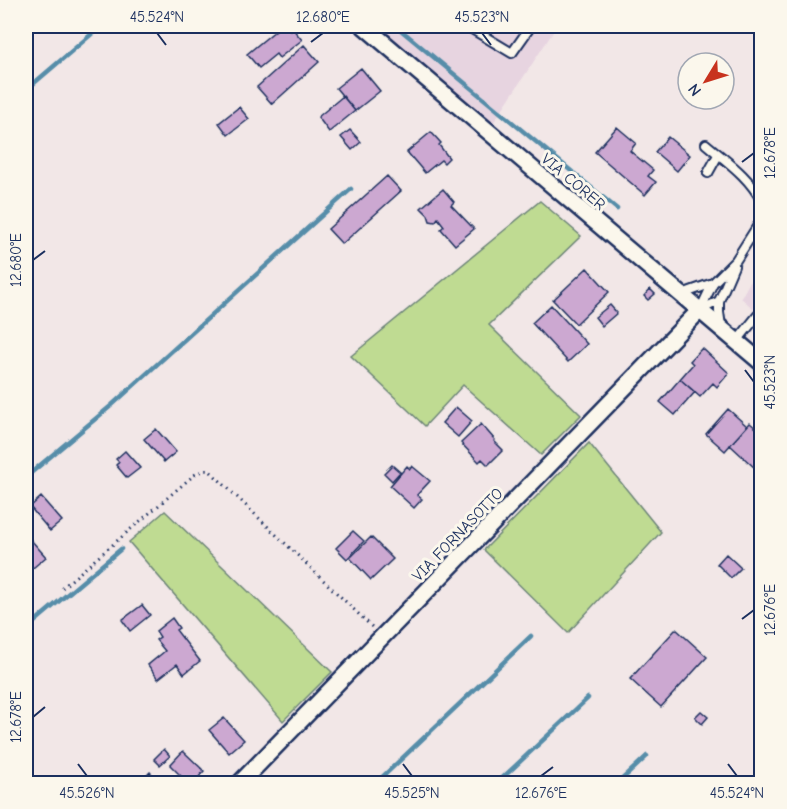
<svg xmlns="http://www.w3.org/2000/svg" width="787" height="809" viewBox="0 0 787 809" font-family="'Comic Neue',sans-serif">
<rect width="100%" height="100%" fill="#f2e7e7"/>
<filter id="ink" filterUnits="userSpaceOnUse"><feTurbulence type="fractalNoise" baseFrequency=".0167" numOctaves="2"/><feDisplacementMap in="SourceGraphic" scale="12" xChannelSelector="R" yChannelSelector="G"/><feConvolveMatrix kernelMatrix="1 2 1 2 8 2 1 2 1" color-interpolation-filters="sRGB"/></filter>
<g filter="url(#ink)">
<!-- built -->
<path fill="#e7d4e0" d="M364 26H557L488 131Z
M761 261V315L741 298Z"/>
<!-- green -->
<path fill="#bfdb92" stroke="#6d8578" stroke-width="1.5" d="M540 201 581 236 489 325 581 415 541 455 463 385 425 426 351 356Z
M589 443 661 532 568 633 484 550Z
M165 511 332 672 283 721 129 542Z"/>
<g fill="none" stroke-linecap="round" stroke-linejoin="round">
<!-- stream -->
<path stroke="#568da9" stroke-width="4.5" d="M396 26 617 209
M26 90 101 26
M26 477 112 405 351 189
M26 629 121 549
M375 784 531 636
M496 784 588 698
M617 784 647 756"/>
</g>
<!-- building -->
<path fill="#cca8d1" stroke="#1b2f5e" stroke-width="1.5" d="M281 26H286L291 31 293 29 302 40 279 58 276 54 259 68 247 54Z
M304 45 319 62 272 104 257 87Z
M361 68 380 91 355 111 336 88Z
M343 96 355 111 329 132 318 117Z
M239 107 249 119 228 135 219 123Z
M617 127 636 143 630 151 653 170 648 176 656 182 645 195 595 152Z
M350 130 361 142 352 150 341 137Z
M431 132 441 143 439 145 449 158 444 163 441 160 425 173 407 152Z
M668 137 690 155 677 171 655 152Z
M387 176 401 191 342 244 328 229Z
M443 189 454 202 451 205 474 229 455 245 441 229 444 226 438 218 435 222 430 221 428 215 421 208Z
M587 268 609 292 576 324 553 300Z
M650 289 655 294 648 300 644 296Z
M551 305 587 344 568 362 532 323Z
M610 305 617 313 602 326 595 317Z
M702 348 729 373 717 387 713 383 700 397 680 379 693 364 690 361Z
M680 379 695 392 675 415 660 402Z
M456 407 472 421 458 437 442 423Z
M728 409 747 426 725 451 706 434Z
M750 423 762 433V463L756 469 730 445Z
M481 424 495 440 494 441 503 450 488 465 482 459 479 462 461 443Z
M156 429 176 452 164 462 144 439Z
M125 451 140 468 127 478 116 465 119 462 116 459Z
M392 465 400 472 392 481 384 473Z
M407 466 410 469 412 466 430 481 417 495 422 499 414 508 390 486Z
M41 497 62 521 50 531 30 507Z
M353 531 364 541 347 559 336 548Z
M371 537 393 559 371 580 350 558Z
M31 540 46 557 33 568 26 558V545Z
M726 554 741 568 731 578 717 564Z
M142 605 150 615 130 631 122 620Z
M172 618 179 628 176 630 200 661 184 674 177 664 158 679 148 665 165 651 156 640 160 637 156 631Z
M676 629 707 657 661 707 630 679Z
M701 711 708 717 702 724 695 717Z
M224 718 244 740 229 753 209 730Z
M164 749 170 756 160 765 154 759Z
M183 751 204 771 193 784H189L170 765Z
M150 772 161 784H138Z"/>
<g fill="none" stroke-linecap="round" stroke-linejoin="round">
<defs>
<path id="lane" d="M467 26 512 53 531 26
M706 144C726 161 750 177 762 202
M708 173 718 155
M682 294 713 283 736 260 762 219
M700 310 713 283
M700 310 719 301
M721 326 719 312V301L734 266
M737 341 758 315"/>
<path id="street" d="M364 26 762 363
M239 784 700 310"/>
</defs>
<!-- lane casing -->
<use href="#lane" stroke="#1b2f5e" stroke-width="12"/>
<!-- street casing -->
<use href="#street" stroke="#1b2f5e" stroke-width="20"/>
<!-- path -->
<path stroke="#1b2f5e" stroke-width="3" stroke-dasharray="1.5 4.5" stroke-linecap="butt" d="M62 588 194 475C200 472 204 469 210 471L372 627"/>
<!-- lane -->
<use href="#lane" stroke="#fbf7ec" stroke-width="8"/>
<!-- street -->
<use href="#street" stroke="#fbf7ec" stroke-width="15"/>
</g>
</g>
<!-- ticks -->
<path fill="none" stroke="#1b2f5e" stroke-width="2" d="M157 33 166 45M482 33 491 45M311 42 323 33M742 162 754 153M33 260 45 251M745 370 754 382M742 619 754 610M33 717 45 707M78 764 87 776M403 764 412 776M728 764 737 776M541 776 553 767"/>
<g text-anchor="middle" stroke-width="6" stroke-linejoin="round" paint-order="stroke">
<!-- street labels -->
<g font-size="16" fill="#1b2f5e" stroke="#fbf7ec">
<text transform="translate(574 181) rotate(40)" y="6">VIA CORER</text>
<text transform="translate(457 534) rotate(-46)" y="6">VIA FORNASOTTO</text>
</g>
</g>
<!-- margin -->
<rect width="787" height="809" fill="none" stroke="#fbf7ec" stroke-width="66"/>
<!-- north arrow -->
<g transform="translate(706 81) rotate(232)"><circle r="28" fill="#fbf7ec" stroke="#a1a7b3" stroke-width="1.5"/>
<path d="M0-4.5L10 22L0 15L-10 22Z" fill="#c8321e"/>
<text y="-9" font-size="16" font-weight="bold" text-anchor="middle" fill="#1b2f5e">N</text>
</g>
<rect x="33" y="33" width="721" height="743" fill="none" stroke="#1b2f5e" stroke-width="2"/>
<g font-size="15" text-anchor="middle" fill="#1b2f5e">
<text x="157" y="22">45.524°N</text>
<text x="323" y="22">12.680°E</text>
<text x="482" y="22">45.523°N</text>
<text transform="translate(770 153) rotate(-90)" y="5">12.678°E</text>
<text transform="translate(16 260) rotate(-90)" y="5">12.680°E</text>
<text transform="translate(770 382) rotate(-90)" y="5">45.523°N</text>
<text transform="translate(770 610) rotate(-90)" y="5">12.676°E</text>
<text transform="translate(16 717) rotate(-90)" y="5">12.678°E</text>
<text x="87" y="798">45.526°N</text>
<text x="412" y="798">45.525°N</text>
<text x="541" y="798">12.676°E</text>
<text x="737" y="798">45.524°N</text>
</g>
</svg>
